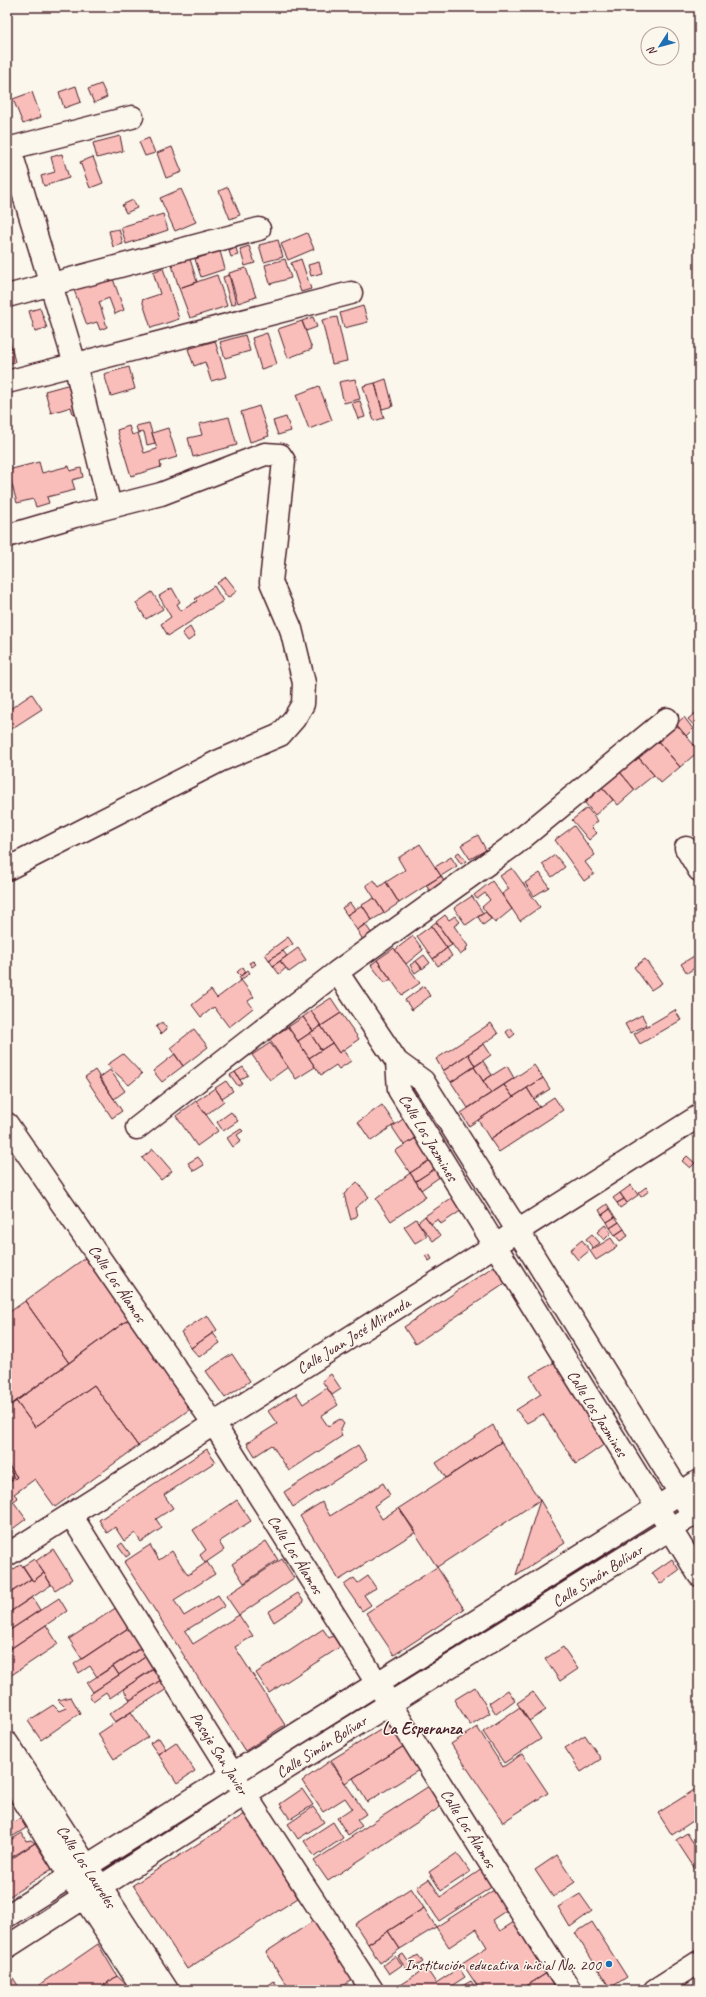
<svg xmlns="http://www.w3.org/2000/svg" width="706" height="1997" viewBox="0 0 706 1997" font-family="Caveat,sans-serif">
<rect width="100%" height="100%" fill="#fbf7ec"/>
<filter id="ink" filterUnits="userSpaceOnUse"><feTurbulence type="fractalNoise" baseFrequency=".025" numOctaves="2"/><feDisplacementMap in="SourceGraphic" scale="8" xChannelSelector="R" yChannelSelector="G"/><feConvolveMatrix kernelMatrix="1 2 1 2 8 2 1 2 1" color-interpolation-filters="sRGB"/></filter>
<g filter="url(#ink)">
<!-- building -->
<path fill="#fabeba" stroke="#4a1f2b" d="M101 84 107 97 94 103 88 89Z
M76 86 81 102 64 108 59 92Z
M32 92 41 117 23 124 13 99Z
M120 136 123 151 97 158 93 143Z
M149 138 155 153 145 156 139 142Z
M172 147 182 172 166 178 157 153Z
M62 154 69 178 44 186 41 176 55 172 51 157Z
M93 157 103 183 90 188 80 162Z
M228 187 240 215 230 219 219 191Z
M181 189 196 222 175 231 160 198Z
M133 200 137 208 126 213 122 205Z
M163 214 168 230 126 244 121 227Z
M119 229 123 244 113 247 109 231Z
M307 233 314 249 288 260 281 244Z
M278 240 283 257 264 262 259 245Z
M249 246 255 263 245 266 240 249Z
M236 248 238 255 231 257 229 251Z
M220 251 225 269 201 277 195 259Z
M190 259 197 282 179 288 172 265Z
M285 259 291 278 270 284 265 265Z
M301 259 311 289 301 292 291 263Z
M319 262 322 273 311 276 308 265Z
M163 268 179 319 151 328 142 300 160 294 153 272Z
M246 268 256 297 238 303 229 273Z
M217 275 227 306 190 318 179 288Z
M229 275 236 303 231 305 223 277Z
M112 276 124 310 115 314 109 298 99 302 107 327 100 330 97 322 87 325 74 290Z
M363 306 368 322 344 328 340 313Z
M40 308 47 328 35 331 29 311Z
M313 317 317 327 306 331 302 321Z
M337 317 347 361 332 364 322 320Z
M302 321 312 349 288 358 278 329Z
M7 330 15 362 7 364Z
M267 333 277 364 261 369 252 338Z
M245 335 250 351 225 358 220 342Z
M215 341 226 377 211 381 205 362 194 366 188 349Z
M129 367 135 389 111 396 104 374Z
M355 379 360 399 344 403 339 382Z
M386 379 393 406 382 409 375 383Z
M74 383 82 411 73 414 71 407 51 413 45 391Z
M375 383 384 418 374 421 363 386Z
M319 386 332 420 309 429 296 395Z
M360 401 365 417 358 419 352 403Z
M259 406 269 436 250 442 241 412Z
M229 417 237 445 193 457 188 438 202 435 199 424Z
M286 417 291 431 278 435 273 421Z
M149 423 155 443 147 445 144 432 138 433 136 426Z
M129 426 132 435 138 433 144 453 157 449 152 433 168 428 177 457 160 462 161 467 131 476 117 430Z
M39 462 42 473 69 466 70 471 81 468 83 477 72 480 75 490 47 497 49 503 36 507 33 499 17 503 8 470Z
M226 577 237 591 228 598 217 583Z
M214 586 223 601 168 636 161 624 171 617 159 596 172 588 180 602 177 604 181 611 197 601 195 599Z
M152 592 163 609 146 619 136 603Z
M190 627 195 636 188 641 182 633Z
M32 694 42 709 11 729 7 724V711Z
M698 711 699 713V731L688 719Z
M684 717 693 729 686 736 676 724Z
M676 724 699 751 680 767 657 740Z
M657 740 680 767 661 783 638 757Z
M638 757 654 775 635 790 620 772Z
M620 772 635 790 618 805 602 787Z
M602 787 613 800 595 815 585 803Z
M587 808 598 821 591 827 597 833 589 840 572 820Z
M574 826 595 855 585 862 594 874 584 881 555 840Z
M478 835 486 850 470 859 461 845Z
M420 844 441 876 399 903 386 882 405 870 398 858Z
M459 852 466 861 461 864 455 855Z
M555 855 565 867 552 877 542 864Z
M451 857 457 866 441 876 435 867Z
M512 868 540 907 520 921 502 894 509 889 500 876Z
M540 873 549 887 534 896 525 883Z
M441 876 445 883 431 893 426 885Z
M374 880 379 887 386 882 399 903 384 913 366 885Z
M492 881 512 909 495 923 482 907 490 900 485 893 477 899 474 895Z
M472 896 483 913 466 925 454 908Z
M374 898 384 913 372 920 362 905Z
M350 903 355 910 347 915 342 908Z
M362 905 372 920 357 930 347 915Z
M486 912 491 919 483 925 478 917Z
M445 915 449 920 455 916 460 922 454 926 468 946 466 948 467 950 460 955 436 922Z
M436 922 452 945 447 948 431 926Z
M365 924 372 934 363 940 357 930Z
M431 926 447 948 433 959 417 936Z
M413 936 423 950 406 964 395 950Z
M288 937 293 944 269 960 265 954Z
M298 948 306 960 289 972 280 961Z
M394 948 420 983 402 995 377 960Z
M447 948 452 956 438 966 433 959Z
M283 951 287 956 273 966 269 960Z
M699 953V965L687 973 681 964Z
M424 955 430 963 422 969 416 961Z
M645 959 662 983 651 990 634 967Z
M377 960 391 979 385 983 371 965Z
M253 961 256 964 252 967 249 963Z
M280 961 286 968 279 974 273 966Z
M416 961 422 968 415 973 410 965Z
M243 967 246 972 241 976 237 972Z
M248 970 250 973 241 980 239 977Z
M241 980 254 997 248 1001 253 1008 229 1027 214 1007 201 1017 192 1005 211 990 217 998Z
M424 986 430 996 412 1010 405 1000Z
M331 998 341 1013 321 1026 311 1011Z
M675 1010 681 1020 640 1044 634 1034Z
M311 1011 321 1026 313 1031 303 1017Z
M341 1013 359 1039 339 1053 321 1026Z
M642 1015 647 1025 630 1033 625 1024Z
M303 1017 313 1031 298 1041 288 1027Z
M162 1022 167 1029 161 1034 156 1027Z
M491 1023 498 1034 443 1071 436 1059Z
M321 1026 332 1043 321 1050 310 1033Z
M288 1027 315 1067 296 1079 269 1039Z
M511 1028 515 1034 510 1038 506 1032Z
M194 1029 208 1047 183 1066 170 1048Z
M310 1033 321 1050 309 1058 298 1041Z
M270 1043 288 1067 270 1080 252 1055Z
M332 1043 339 1053 343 1050 351 1061 339 1069 336 1065 321 1075 309 1058Z
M484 1044 491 1055 475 1066 468 1054Z
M123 1054 142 1074 129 1085 107 1065Z
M175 1054 183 1066 162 1082 153 1071Z
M468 1054 475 1066 451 1082 443 1071Z
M483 1061 492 1075 483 1081 474 1067Z
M534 1065 543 1078 513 1097 504 1085Z
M507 1066 514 1078 491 1093 483 1081Z
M243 1067 248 1075 240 1080 235 1072Z
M474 1067 491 1093 468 1108 451 1082Z
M95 1070 122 1111 112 1118 85 1077Z
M110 1070 125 1091 114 1099 99 1078Z
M235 1072 242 1083 238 1086 230 1075Z
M543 1078 550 1089 534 1099 527 1088Z
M226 1081 233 1091 222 1098 215 1088Z
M504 1085 513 1097 469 1126 461 1113Z
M215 1088 224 1101 206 1115 196 1101Z
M527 1088 539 1107 490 1139 478 1120Z
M554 1097 563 1110 499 1152 490 1139Z
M196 1101 218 1131 197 1146 176 1116Z
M382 1105 395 1124 371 1141 358 1122Z
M231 1112 238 1121 223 1131 217 1122Z
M403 1119 416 1138 404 1145 392 1127Z
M241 1129 243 1131 237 1135 241 1141 233 1147 227 1138Z
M416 1138 430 1160 410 1173 395 1151Z
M153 1149 172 1171 161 1180 142 1158Z
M687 1156 695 1163 690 1168 682 1161Z
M198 1157 204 1165 194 1171 188 1163Z
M430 1160 436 1168 416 1181 410 1173Z
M436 1168 441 1176 421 1190 416 1181Z
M410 1173 426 1197 391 1221 376 1199Z
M357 1182 369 1197 355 1208 357 1216 351 1220 344 1194Z
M631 1185 638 1195 627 1203 620 1193Z
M646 1187 649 1191 641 1197 638 1193Z
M620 1193 624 1199 617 1203 613 1198Z
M453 1197 462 1210 441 1224 438 1219 431 1224 425 1216Z
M624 1199 627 1203 620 1208 617 1203Z
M607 1204 610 1209 602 1215 599 1210Z
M610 1209 615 1217 607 1222 602 1215Z
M425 1216 440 1236 433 1241 418 1222Z
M615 1217 619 1222 610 1228 607 1222Z
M416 1219 427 1236 415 1243 404 1227Z
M619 1222 624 1229 615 1235 610 1228Z
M605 1225 611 1233 604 1240 597 1232Z
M624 1229 628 1236 620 1241 615 1235Z
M592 1234 600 1243 593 1248 586 1239Z
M611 1238 617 1247 596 1260 590 1251Z
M582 1240 590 1250 578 1260 570 1250Z
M429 1254 432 1259 429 1261 425 1256Z
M85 1258 129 1319 69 1363 25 1301Z
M497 1264 509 1281 415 1344 404 1327Z
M25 1301 69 1363 7 1408V1314Z
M207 1315 217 1330 191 1348 181 1332Z
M129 1319 193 1407 138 1446 94 1385 35 1427 16 1401Z
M213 1333 220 1343 199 1357 191 1348Z
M232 1354 250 1381 225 1398 206 1371Z
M555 1362 608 1442 576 1464 543 1414 527 1423 516 1410 541 1394 530 1376Z
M331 1374 341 1389 332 1395 322 1381Z
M94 1385 138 1446 55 1507 35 1479 14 1494 18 1498 7 1506V1484L17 1477 7 1463V1408L16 1401 35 1427Z
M327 1388 338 1405 321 1416 328 1426 340 1419 344 1424 340 1430 342 1436 289 1471 272 1445 255 1456 247 1443 277 1424 268 1411 296 1393 303 1404Z
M493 1425 501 1442 446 1478 436 1463Z
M501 1442 540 1500 437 1567 399 1508Z
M358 1445 367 1460 293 1507 284 1492Z
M207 1449 215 1462 164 1495 173 1508 156 1519 162 1528 141 1542 135 1533 124 1541 115 1527 107 1533 99 1520Z
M7 1463 17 1477 7 1484Z
M7 1466 14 1477 7 1482Z
M383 1483 390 1495 374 1506 382 1519 399 1508 416 1532 339 1580 300 1516 322 1502 330 1516Z
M237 1500 251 1521 219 1542 224 1550 205 1563 200 1555 206 1550 193 1530Z
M540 1500 565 1543 516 1575Z
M13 1501 26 1519 7 1533V1506Z
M266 1541 278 1560 244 1583 232 1564Z
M122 1543 130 1554 126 1557 118 1546Z
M150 1545 159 1560 172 1551 188 1575 207 1562 215 1574 174 1600 184 1616 218 1595 225 1606 185 1631 193 1644 239 1615 253 1636 235 1647 285 1725 245 1751 124 1562Z
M53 1549 72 1579 55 1590 36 1561Z
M34 1559 44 1573 33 1581 23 1566Z
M282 1559 294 1578 239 1615 226 1596Z
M672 1559 679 1570 660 1584 652 1573Z
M21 1564 31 1579 7 1595V1574Z
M437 1567 464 1609 394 1655 366 1613Z
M44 1573 51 1585 7 1614V1595L31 1579 33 1581Z
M368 1576 376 1588 364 1595 371 1605 362 1611 344 1585 354 1578 358 1583Z
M298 1593 304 1602 274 1622 268 1612Z
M32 1597 40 1610 7 1632V1614Z
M59 1598 67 1611 7 1651V1632Z
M120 1605 133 1625 82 1659 69 1639Z
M46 1625 58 1644 7 1678V1651Z
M128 1628 141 1648 97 1677 90 1666 79 1673 74 1664Z
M323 1629 329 1638 333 1636 340 1647 269 1693 256 1673Z
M143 1646 148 1655 119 1675 113 1666Z
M563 1647 578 1669 560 1681 545 1659Z
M151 1653 158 1665 110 1698 106 1692 93 1701 89 1695Z
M113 1666 119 1675 93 1692 87 1683Z
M157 1667 164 1678 130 1700 123 1689Z
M164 1678 170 1687 115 1722 109 1714Z
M475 1687 490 1713 470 1725 454 1700Z
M508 1690 515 1700 496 1714 489 1703Z
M533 1692 546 1710 529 1721 517 1703Z
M71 1697 80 1713 41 1740 28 1721 53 1705 59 1711 66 1708 58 1700Z
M520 1707 541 1739 504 1763 483 1732Z
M131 1712 148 1737 114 1759 98 1734Z
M390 1724 404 1746 345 1783 331 1760Z
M477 1727 503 1767 522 1754 548 1793 503 1822 451 1744Z
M585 1735 601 1759 581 1772 565 1748Z
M159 1738 166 1749 158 1754 150 1743Z
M176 1742 195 1771 177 1783 158 1754Z
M404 1746 419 1770 367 1802 353 1778Z
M330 1761 366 1814 357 1820 362 1826 348 1835 337 1818 352 1808 345 1798 323 1812 302 1781Z
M429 1786 442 1806 328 1881 314 1861Z
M699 1787V1817L672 1835 658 1813Z
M302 1789 313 1805 290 1819 280 1804Z
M313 1807 324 1822 298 1839 288 1824Z
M245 1814 298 1898 187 1969 133 1885Z
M20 1818 26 1828 7 1840V1827Z
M333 1822 343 1838 315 1857 304 1841Z
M22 1833 26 1841 31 1840 35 1843 7 1860V1842Z
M687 1833 699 1852V1875L676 1840Z
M35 1843 52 1869 7 1898V1862Z
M457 1853 470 1872 441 1891 429 1872Z
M557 1855 575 1882 553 1897 535 1870Z
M482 1869 493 1886 439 1921 417 1887 429 1879 441 1897Z
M411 1888 424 1908 368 1944 355 1924Z
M494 1890 507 1910 492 1920 500 1931 514 1922 547 1973 520 1990H480L462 1963 487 1947 476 1929 449 1947 436 1927Z
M580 1894 592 1911 570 1927 558 1907Z
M424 1908 436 1927 400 1949 388 1931Z
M315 1920 353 1980 336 1990H290L266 1952Z
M592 1922 627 1977 610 1988 575 1933Z
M388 1931 400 1949 380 1963 368 1944Z
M98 1944 117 1976 97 1990H44L40 1984Z
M403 1954 412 1967 407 1970 398 1957Z
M418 1955 423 1962 415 1967 410 1960Z
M395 1956 402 1965 389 1974 383 1965Z
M426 1968 436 1983 459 1968 465 1977 445 1990H397L395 1988Z
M7 1969 21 1990H7Z
M547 1973 558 1990H520Z
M117 1976 131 1989 97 1990Z
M274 1981 280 1990H262Z
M471 1981 477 1990H455Z"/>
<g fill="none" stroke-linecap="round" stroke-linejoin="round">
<defs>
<path id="minor" d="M7 149 132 117
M10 149 75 364 110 506
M7 296 259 229
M7 382 351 293
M7 536 75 516 161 494 265 454 280 455 284 461 271 582 291 629 304 683 303 704 294 719 280 735 219 761 7 869
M686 848 699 870
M337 972 397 1062 399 1090 699 1575
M397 1062 423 1081 518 1231 688 1506
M7 1124 214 1424 570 1990
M137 1128 337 972 515 844 667 719
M71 1515 245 1794 372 1990
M7 1555 699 1116
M7 1743 167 1990
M7 1772 70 1876 144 1990
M7 1916 699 1481
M7 1947 245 1794 699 1511
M655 1990 699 1962"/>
</defs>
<!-- minor casing -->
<use href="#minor" stroke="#4a1f2b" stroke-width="25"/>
<!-- minor -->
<use href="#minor" stroke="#fbf7ec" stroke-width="22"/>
</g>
</g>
<!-- markers -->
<circle fill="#1f6fb2" stroke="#fbf7ec" stroke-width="1.5" cx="609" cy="1964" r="4"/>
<g text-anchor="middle" stroke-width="3" stroke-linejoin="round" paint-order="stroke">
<!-- street labels -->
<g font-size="16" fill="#4a1f2b" stroke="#fbf7ec">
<text transform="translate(429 1137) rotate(59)" y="6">Calle Los Jazmines</text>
<text transform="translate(118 1283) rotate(56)" y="6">Calle Los Álamos</text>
<text transform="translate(353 1335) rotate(-32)" y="6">Calle Juan José Miranda</text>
<text transform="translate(598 1413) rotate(58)" y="6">Calle Los Jazmines</text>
<text transform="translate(296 1554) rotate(58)" y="6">Calle Los Álamos</text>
<text transform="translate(597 1575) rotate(-32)" y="6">Calle Simón Bolívar</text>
<text transform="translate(321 1746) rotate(-32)" y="6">Calle Simón Bolívar</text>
<text transform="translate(220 1753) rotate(58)" y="6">Pasaje San Javier</text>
<text transform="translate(469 1828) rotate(58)" y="6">Calle Los Álamos</text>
<text transform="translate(87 1866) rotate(57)" y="6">Calle Los Laureles</text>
</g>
<!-- poi labels -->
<g font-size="16" fill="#4a1f2b" stroke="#fbf7ec" text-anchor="end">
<text x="601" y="1970">Institución educativa inicial No. 200</text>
</g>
<!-- neighbourhood labels -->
<g font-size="17" font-weight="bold" fill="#4a1f2b" stroke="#fbf7ec">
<text x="422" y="1734">La Esperanza</text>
</g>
</g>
<!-- margin -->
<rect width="706" height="1997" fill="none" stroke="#fbf7ec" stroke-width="24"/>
<rect x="12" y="12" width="682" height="1973" fill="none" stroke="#4a1f2b" stroke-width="1.5" filter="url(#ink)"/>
<!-- north arrow -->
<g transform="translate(660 46) rotate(234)"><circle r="19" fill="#fbf7ec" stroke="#b4a19f"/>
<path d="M0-3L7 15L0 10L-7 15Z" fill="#1f6fb2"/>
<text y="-6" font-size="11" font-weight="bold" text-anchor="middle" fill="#4a1f2b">N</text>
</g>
</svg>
